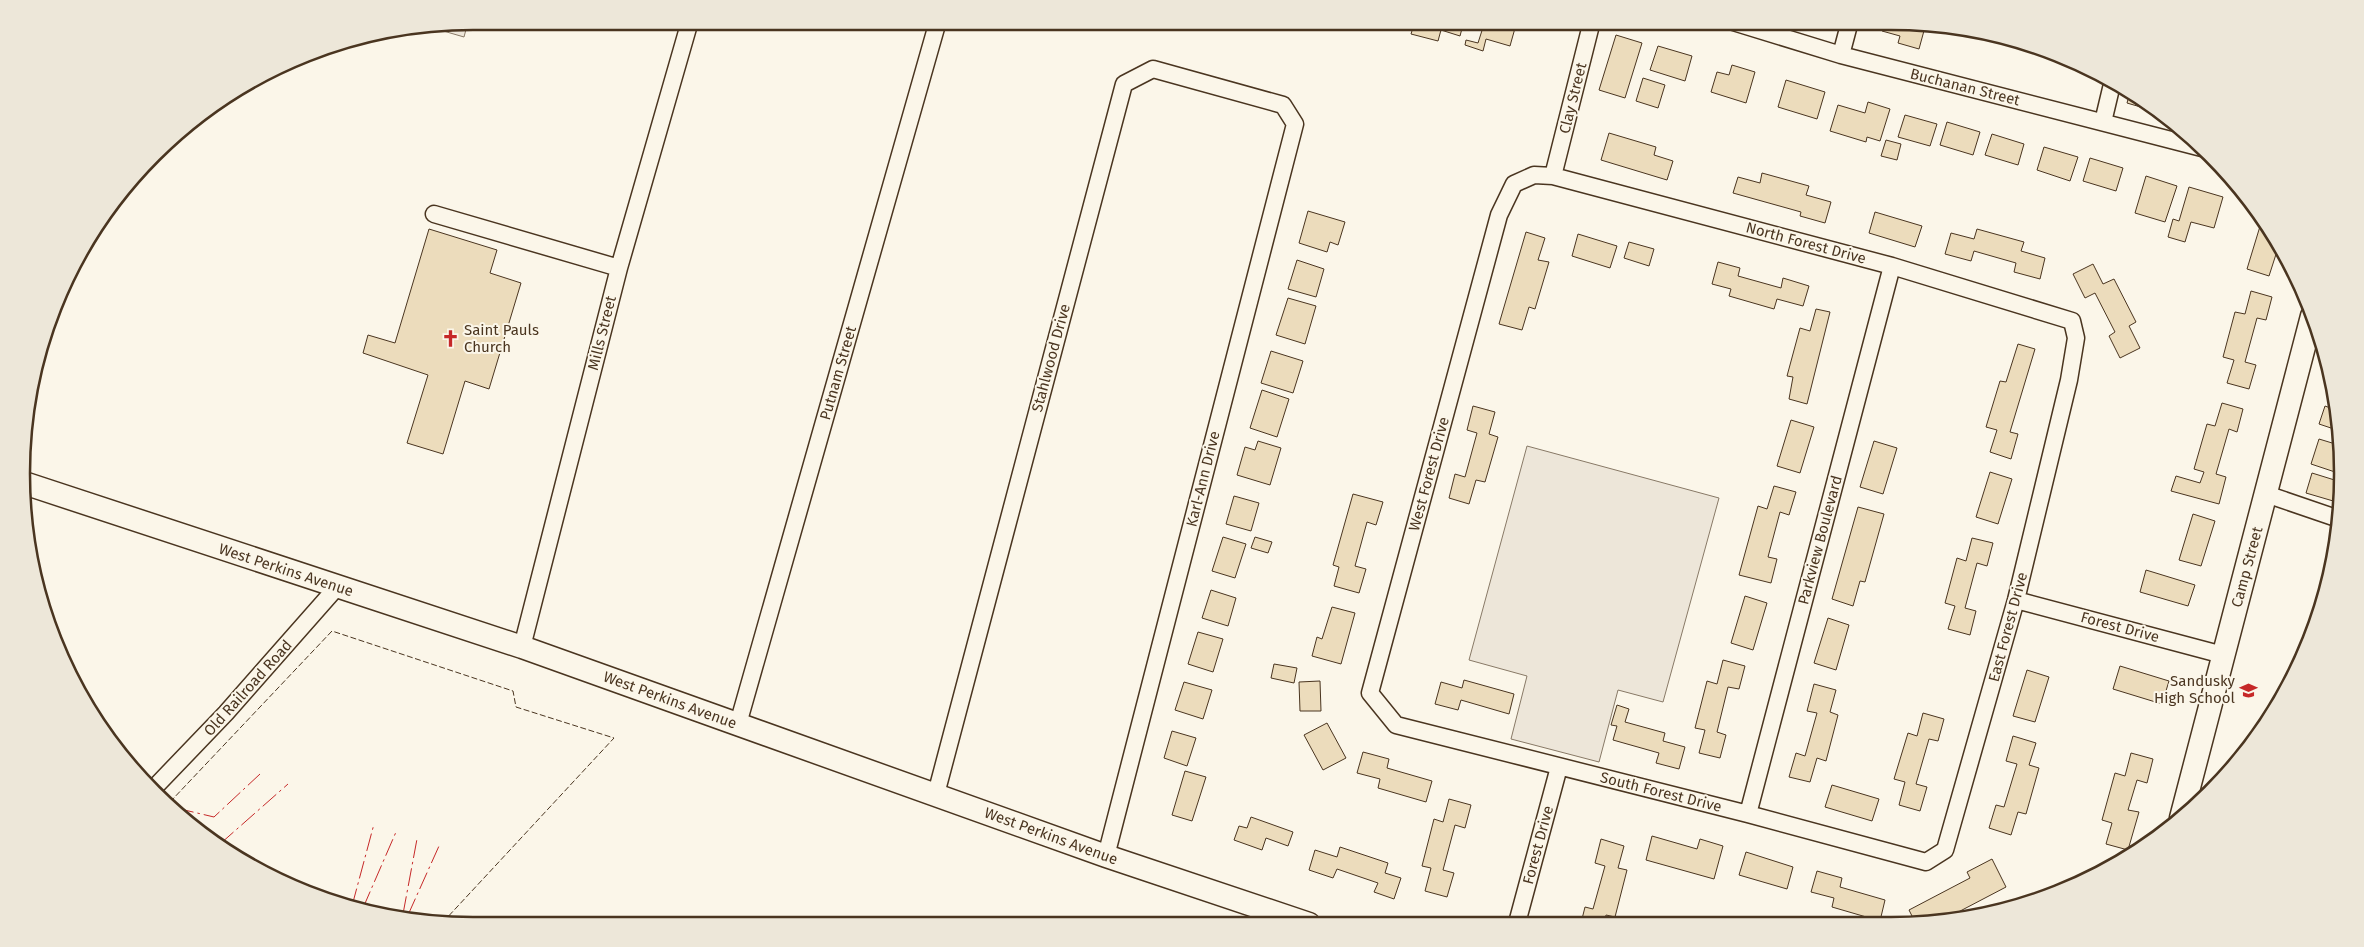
<svg xmlns="http://www.w3.org/2000/svg" width="2364" height="947" viewBox="0 0 2364 947" font-family="'Fira Sans',sans-serif">
<rect width="100%" height="100%" fill="#fbf6e9"/>
<!-- green -->
<path fill="#ede6d9" stroke="#887966" d="M468 22 464 37 433 28Z
M1527 446 1719 498 1663 702 1618 690 1599 762 1511 739 1527 676 1469 660Z"/>
<!-- building -->
<path fill="#ecdcbc" stroke="#4a3520" d="M1415 21H1464L1460 36 1441 30 1438 41 1411 34Z
M1485 21H1517L1510 46 1486 39 1483 51 1465 45 1466 40 1478 43Z
M1885 21 1925 27 1919 49 1898 43 1900 36 1882 31Z
M1616 35 1642 43 1625 98 1599 90Z
M1658 46 1692 56 1685 81 1650 70Z
M1732 65 1755 72 1746 103 1711 92 1717 72 1729 75Z
M1643 78 1665 85 1658 108 1636 101Z
M1786 80 1825 92 1817 119 1778 107Z
M2130 92 2161 113 2127 103Z
M1868 102 1890 109 1880 141 1867 137 1866 142 1830 131 1838 105 1865 113Z
M1905 115 1937 124 1930 146 1898 137Z
M1947 122 1980 132 1973 155 1940 145Z
M1609 133 1656 147 1654 155 1673 161 1667 180 1601 160Z
M1992 134 2024 144 2018 165 1985 155Z
M1886 140 1901 144 1897 160 1881 156Z
M2044 147 2078 157 2070 181 2037 170Z
M2090 158 2123 168 2116 191 2083 181Z
M1762 173 1809 186 1806 195 1831 202 1825 223 1800 216 1801 212 1733 193 1738 177 1760 183Z
M2146 176 2177 186 2165 222 2135 213Z
M2189 187 2223 197 2214 228 2191 222 2185 242 2168 237 2173 219 2179 221Z
M1308 211 1345 222 1338 245 1330 242 1327 252 1299 243Z
M1875 212 1922 226 1915 247 1869 233Z
M2261 223 2266 225 2279 245 2269 276 2247 269Z
M429 229 497 250 490 273 521 283 489 389 465 381 443 454 407 443 428 375 363 353 368 335 395 343Z
M1977 229 2024 242 2021 251 2045 258 2040 279 2014 272 2016 263 1974 251 1971 261 1945 254 1951 233 1974 239Z
M1526 232 1545 238 1538 260 1549 262 1535 309 1529 307 1522 330 1499 324Z
M1578 234 1617 246 1610 268 1572 256Z
M1629 242 1654 249 1649 266 1624 258Z
M1297 260 1324 269 1316 297 1288 289Z
M1718 262 1740 268 1738 276 1781 288 1783 278 1809 286 1803 306 1777 299 1774 309 1729 296 1731 289 1712 284Z
M2093 264 2103 284 2114 279 2136 322 2129 326 2140 348 2120 358 2109 336 2115 332 2095 293 2085 298 2073 274Z
M2251 291 2272 297 2266 320 2257 318 2245 362 2256 365 2249 389 2227 383 2234 360 2223 357 2235 312 2245 314Z
M1288 298 1316 306 1305 344 1276 335Z
M1816 309 1830 312 1807 404 1789 399 1793 377 1787 376 1800 328 1810 331Z
M2018 344 2035 349 2010 432 2018 434 2011 459 1990 452 1997 430 1986 427 2000 381 2006 382Z
M1271 351 1303 361 1293 393 1261 383Z
M1262 390 1289 399 1277 437 1250 428Z
M2222 403 2243 409 2237 432 2229 429 2216 474 2226 477 2219 504 2171 491 2176 476 2200 483 2204 472 2194 469 2207 424 2215 426Z
M1473 406 1495 412 1489 434 1498 437 1485 482 1476 480 1469 504 1449 498 1455 474 1465 477 1477 433 1467 430Z
M2325 406 2336 410 2340 431 2319 424Z
M1791 420 1814 427 1800 473 1777 466Z
M2319 439 2342 446 2335 472 2311 464Z
M1258 441 1281 448 1270 485 1237 475 1245 447 1255 450Z
M1874 441 1897 448 1883 494 1860 487Z
M1990 472 2012 479 1998 524 1976 517Z
M2312 473 2341 482 2340 503 2306 493Z
M1774 486 1796 492 1789 515 1780 512 1768 557 1777 559 1771 583 1739 575 1758 506 1767 509Z
M1353 494 1383 502 1376 525 1367 522 1355 566 1366 569 1359 593 1334 586 1339 567 1333 565Z
M1234 496 1259 503 1251 531 1226 524Z
M1858 507 1884 514 1865 582 1860 581 1853 606 1832 599Z
M2193 514 2215 521 2201 566 2179 560Z
M1223 537 1246 544 1235 578 1212 571Z
M1255 537 1272 542 1268 553 1251 548Z
M1972 538 1993 543 1987 566 1977 563 1965 608 1976 611 1970 635 1948 629 1955 606 1945 603 1957 558 1966 561Z
M2146 570 2195 585 2188 606 2140 592Z
M1211 590 1236 598 1228 626 1202 618Z
M1745 596 1767 603 1753 650 1731 643Z
M1332 607 1355 613 1341 664 1312 656 1317 637 1322 639Z
M1828 618 1849 625 1836 670 1814 663Z
M1198 632 1223 639 1213 672 1188 664Z
M1723 660 1745 666 1739 689 1728 687 1717 732 1726 735 1720 758 1699 753 1705 730 1695 728 1707 681 1717 684Z
M1274 664 1297 668 1294 683 1271 678Z
M2120 666 2169 681 2162 704 2113 689Z
M2027 670 2049 677 2035 722 2013 716Z
M1464 680 1514 694 1509 714 1461 700 1458 710 1435 704 1441 682 1462 688Z
M1320 681 1321 711H1300L1299 682Z
M1184 682 1212 690 1203 719 1175 710Z
M1814 684 1836 690 1830 712 1838 715 1826 761 1817 758 1810 782 1789 777 1796 753 1805 756 1817 713 1807 711Z
M1617 705 1629 709 1625 722 1665 733 1663 741 1685 747 1679 769 1656 763 1659 753 1613 740 1617 726 1611 725Z
M1923 713 1944 719 1938 741 1929 739 1916 784 1927 787 1920 811 1899 805 1905 782 1894 779 1908 733 1917 736Z
M1327 723 1346 758 1323 770 1304 735Z
M1172 731 1196 738 1187 766 1164 758Z
M2013 736 2036 743 2029 765 2039 768 2026 814 2018 812 2011 835 1989 828 1996 805 2004 807 2017 764 2006 761Z
M1363 752 1389 759 1387 768 1432 781 1426 802 1378 788 1380 779 1357 773Z
M2131 753 2153 759 2147 783 2137 780 2128 810 2139 812 2128 850 2106 844 2112 823 2102 820 2115 773 2125 776Z
M1185 771 1206 777 1192 821 1172 815Z
M1832 785 1879 799 1872 821 1825 807Z
M1449 799 1471 805 1465 828 1455 825 1443 870 1454 873 1447 897 1425 891 1431 868 1422 866 1434 819 1443 822Z
M1251 817 1293 832 1288 846 1266 838 1262 850 1234 840 1239 826 1247 828Z
M1652 836 1697 849 1700 839 1723 846 1714 879 1646 860Z
M1601 839 1624 846 1618 868 1627 870 1615 917 1606 915 1604 923H1581L1585 907 1593 909 1605 866 1595 863Z
M1340 847 1388 863 1385 873 1401 878 1394 899 1374 892 1378 883 1337 869 1333 878 1309 870 1315 850 1337 857Z
M1746 852 1793 867 1787 889 1739 875Z
M1992 859 2006 887 1943 920 1939 914 1924 922H1915L1909 910 1970 878 1967 872Z
M1817 871 1842 878 1840 887 1885 900 1880 921 1832 907 1834 898 1811 892Z"/>
<g fill="none" stroke-linecap="round" stroke-linejoin="round">
<defs>
<path id="street" d="M1730 21 1841 55 2202 148
M1841 55 1850 21
M2103 122 2113 80
M1534 175 1553 176 1892 266 2072 321 2076 338 2069 380 2016 600 1945 850 1926 862 1748 814 1396 725 1370 693 1499 215 1514 184Z
M1553 176 1592 21
M434 214 619 268
M2266 494 2339 519
M2016 600 2223 655
M522 647 619 268 690 21
M738 724 938 21
M155 787 226 713 337 587
M936 794 1124 84 1153 69 1283 105 1295 124 1106 856
M1748 814 1892 266
M1517 923 1559 767"/>
<path id="secondary" d="M27 484 522 647 1106 856 1309 924
M2181 818 2312 316"/>
</defs>
<!-- street casing -->
<use href="#street" stroke="#4a3520" stroke-width="19"/>
<!-- secondary casing -->
<use href="#secondary" stroke="#4a3520" stroke-width="25"/>
<!-- street -->
<use href="#street" stroke="#fbf6e9" stroke-width="16"/>
<!-- secondary -->
<use href="#secondary" stroke="#fbf6e9" stroke-width="22"/>
<!-- fence -->
<path stroke="#4a3520" stroke-width="1" stroke-dasharray="6 2.5" stroke-linecap="butt" d="M170 802 332 631 513 691 516 707 614 738 444 921"/>
<!-- power -->
<path stroke="#c62828" stroke-width="1" stroke-dasharray="18 4 2.5 4" stroke-linecap="butt" d="M176 808 214 817 260 774
M220 844 288 784
M352 906 374 824
M363 908 396 832
M403 914 417 839
M408 915 439 846"/>
</g>
<!-- icons -->
<defs>
<symbol id="church-bare" viewBox="-9 -9 18 18"><path d="M-1.2-6h2.4v3.5h3.3v2.4h-3.3V6h-2.4V-.1h-3.3v-2.4h3.3Z" fill="#c62828" stroke="#fbf6e9" stroke-width="2.5" paint-order="stroke"/></symbol>
<symbol id="school-bare" viewBox="-9 -9 18 18"><path d="M0-5L7-2L0 1L-7-2ZM-4 1L0 2.5L4 1V4Q0 6-4 4Z" fill="#c62828" stroke="#fbf6e9" stroke-width="2.5" paint-order="stroke"/></symbol>
</defs>
<g fill-rule="evenodd">
<use href="#church-bare" x="438" y="326" width="25" height="25"/>
<use href="#school-bare" x="2236" y="678" width="25" height="25"/>
</g>
<g text-anchor="middle" stroke-width="4" stroke-linejoin="round" paint-order="stroke">
<!-- street labels -->
<g font-size="15" fill="#4a3520" stroke="#fbf6e9">
<text transform="translate(1965 87) rotate(14)" y="5">Buchanan Street</text>
<text transform="translate(1573 98) rotate(-76)" y="5">Clay Street</text>
<text transform="translate(1806 243) rotate(15)" y="5">North Forest Drive</text>
<text transform="translate(602 333) rotate(-76)" y="5">Mills Street</text>
<text transform="translate(1051 358) rotate(-75)" y="5">Stahlwood Drive</text>
<text transform="translate(838 373) rotate(-74)" y="5">Putnam Street</text>
<text transform="translate(1429 474) rotate(-75)" y="5">West Forest Drive</text>
<text transform="translate(1203 479) rotate(-76)" y="5">Karl-Ann Drive</text>
<text transform="translate(1820 540) rotate(-75)" y="5">Parkview Boulevard</text>
<text transform="translate(2247 567) rotate(-75)" y="5">Camp Street</text>
<text transform="translate(286 570) rotate(18)" y="5">West Perkins Avenue</text>
<text transform="translate(2008 627) rotate(-75)" y="5">East Forest Drive</text>
<text transform="translate(2120 627) rotate(15)" y="5">Forest Drive</text>
<text transform="translate(248 688) rotate(-48)" y="5">Old Railroad Road</text>
<text transform="translate(670 700) rotate(20)" y="5">West Perkins Avenue</text>
<text transform="translate(1661 792) rotate(14)" y="5">South Forest Drive</text>
<text transform="translate(1051 836) rotate(20)" y="5">West Perkins Avenue</text>
<text transform="translate(1538 845) rotate(-75)" y="5">Forest Drive</text>
</g>
<!-- poi labels -->
<g font-size="15" fill="#4a3520" stroke="#fbf6e9" text-anchor="start">
<text x="464" y="335">Saint Pauls<tspan x="464" dy="17">Church</tspan></text>
<text x="2235" y="686" text-anchor="end">Sandusky<tspan x="2235" dy="17">High School</tspan></text>
</g>
</g>
<!-- crop -->
<path d="M0 0H2364V947H0ZM473 30H1891A443 443 0 0 1 2334 473V474A443 443 0 0 1 1891 917H473A443 443 0 0 1 30 474V473A443 443 0 0 1 473 30Z" fill="#ede7d9" fill-rule="evenodd"/>
<path fill="none" stroke="#4a3520" stroke-width="2.5" d="M473 30H1891A443 443 0 0 1 2334 473V474A443 443 0 0 1 1891 917H473A443 443 0 0 1 30 474V473A443 443 0 0 1 473 30Z"/>
</svg>
